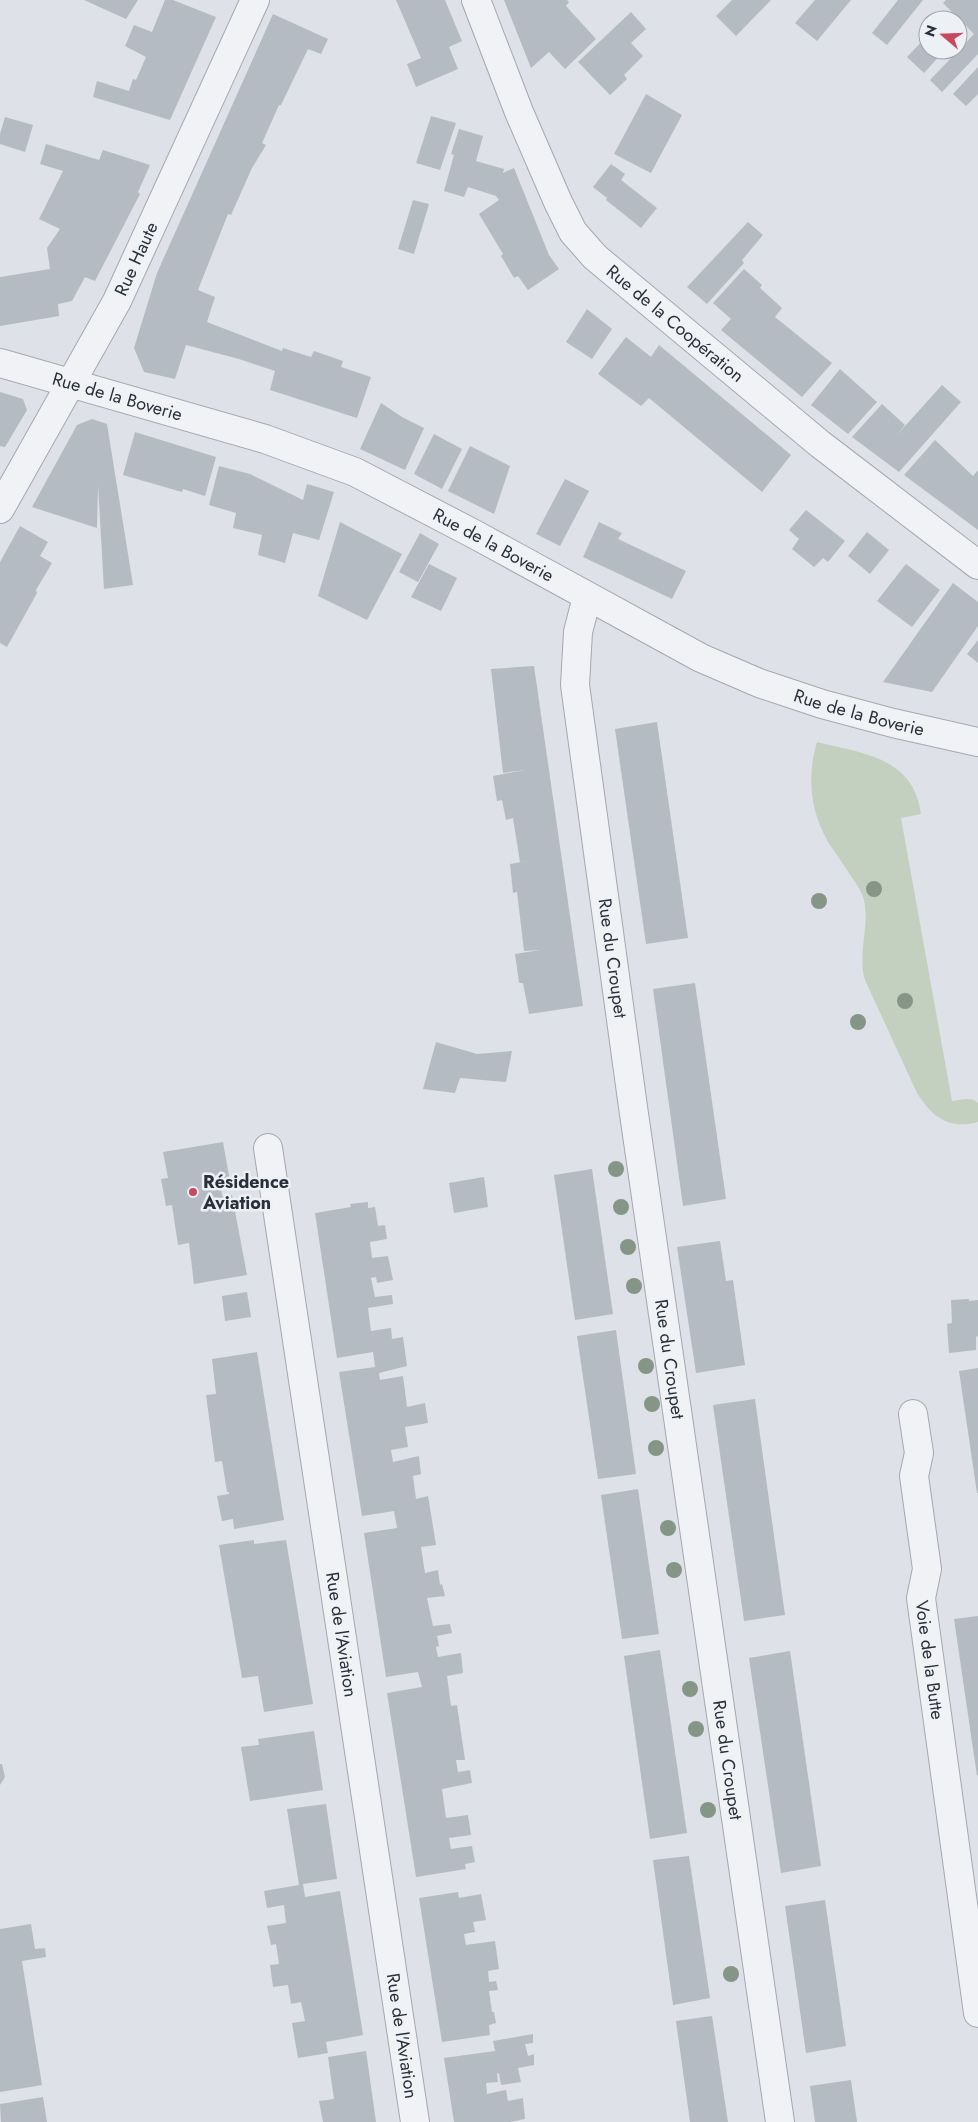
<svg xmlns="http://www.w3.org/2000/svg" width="978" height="2122" viewBox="0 0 978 2122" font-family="Jost,sans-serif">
<rect width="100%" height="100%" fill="#dee1e7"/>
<!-- green -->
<path fill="#c4d0bf" d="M817 742C861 753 914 757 921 814L901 818 952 1101C961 1100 971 1096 978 1103V1122C949 1130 932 1117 917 1093L865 980C857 955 870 926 864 900 861 888 851 877 845 867 839 857 831 848 826 838 810 808 807 775 817 742Z"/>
<!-- building -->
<path fill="#b5bbc3" d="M84 0H138L126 19Z
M165 0H173L216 17 170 120 93 97 97 81 129 91 133 79 136 80 146 57 125 46 134 25 152 32Z
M396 0H445L462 41 449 47 458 69 416 87 407 64 421 58Z
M504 0H567L569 2 566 6 596 39 565 69 549 52 531 68Z
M732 0H771L736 36 716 16Z
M815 0H851L817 41 795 23Z
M898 0H923L887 45 872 33Z
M946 0H978V54L942 92 930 80 974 34 943 3Z
M631 12 646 29 631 43 643 56 624 75 627 79 610 95 578 62Z
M273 14 328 39 321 54 308 49 281 105H279L262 143 266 145 252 168 231 215 228 214 198 290 215 297 207 322 282 351 283 348 311 357 314 351 343 361 341 367 371 377 357 418 270 390 275 371 239 359 186 345 175 379 144 372 134 348 157 273Z
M928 35V50H945L924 73 907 57Z
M978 67V94L966 106 953 94Z
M646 94 682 115 651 173 614 154Z
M431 116 456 123 440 170 416 163Z
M5 117 33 125 25 152 0 144V134Z
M459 129 483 136 476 161 504 169 503 173 514 168 549 255 559 269 528 290 518 276 514 278 501 256 503 254 479 214 499 200 496 196 468 187 464 197 444 191 454 155 451 154Z
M46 144 99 160 103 150 150 165 138 192 140 194 95 281 85 277 72 301 58 304 59 316 0 326V277L50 269 47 248 60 229 39 219 63 171 40 164Z
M611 164 625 174 621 180 657 208 641 228 606 200 607 198 593 187Z
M413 200 429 204 414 254 398 249Z
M748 222 763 235 742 260 744 263 707 304 687 287Z
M744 269 762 285 760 288 782 308 775 317 832 363 802 397 721 330 731 319 713 303Z
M587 309 612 329 592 359 566 342Z
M626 337 651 357 659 345 791 455 762 492 649 398 641 406 598 374Z
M840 369 877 402 848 434 811 405Z
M942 385 961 402 899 472 852 437 882 404 905 425 897 435Z
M0 392 23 399 27 410 5 447 0 446Z
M381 403 402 417 424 428 405 470 360 449Z
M92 419 107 424 133 585 104 589 98 485 97 528 32 507 77 425Z
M135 432 216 457 205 496 183 489 182 492 123 475Z
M434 434 462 449 442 489 414 474Z
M935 440 973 476 978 470V530L904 475Z
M470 446 510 466 494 514 448 491Z
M219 466 250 474 303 500 307 484 334 492 319 540 293 533 285 563 258 555 262 535 233 528 236 513 209 505Z
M565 479 589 491 560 546 536 534Z
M806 510 845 541 828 562 823 558 814 567 792 549 799 539 789 530Z
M340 522 402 554 367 620 318 596Z
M599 522 622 533 618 539 686 571 672 599 583 557Z
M20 526 48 542 40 556 52 563 36 590 37 593 7 647 0 643V562Z
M867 532 889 550 870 574 848 556Z
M420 533 439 544 418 582 399 572Z
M429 564 457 578 441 611 411 597Z
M906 564 940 590 912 627 877 601Z
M953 583 978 602V626L932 692 883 682Z
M978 640V663L967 654Z
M534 666 583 1006 529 1014 523 983H519L515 954 540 950 524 951 517 892 513 893 510 864 532 860 520 862 513 818 506 820 502 800 497 801 493 776 525 770 503 773 491 669Z
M657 722 688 938 646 944 615 729Z
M695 983 726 1199 683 1206 653 989Z
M436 1042 477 1054 512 1051 506 1082 460 1078 455 1093 423 1089Z
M223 1142 231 1187 221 1189 222 1196 232 1195 247 1275 194 1284 189 1243 178 1245 172 1205 166 1206 161 1179 168 1178 163 1152Z
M592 1169 613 1314 575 1320 554 1175Z
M484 1177 488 1207 454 1213 449 1183Z
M368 1202V1208L375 1207 378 1226 385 1225 387 1239 370 1242 372 1258 388 1256 393 1280 377 1283 376 1277 371 1278 375 1297 392 1295 393 1304 368 1308 371 1331 391 1328 392 1339 403 1337 407 1366 379 1373 380 1380 403 1376 407 1407 425 1403 428 1423 405 1427 408 1447 391 1450 393 1462 419 1456 421 1474 413 1476 416 1499 428 1496 436 1545 421 1547 425 1573 438 1570 440 1585 442 1584 445 1596 427 1598 433 1626 450 1624 452 1633 437 1636 439 1646 436 1647 438 1657 461 1653 463 1673 447 1676 451 1706 457 1705 465 1760H456L458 1772 470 1770 472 1783 442 1789 446 1818 468 1815 471 1835 449 1838 451 1849 472 1846 475 1862 465 1864 466 1869 416 1877 387 1693 422 1687 418 1672 386 1677 364 1533 397 1528 394 1511 362 1516 339 1372 375 1367 374 1359 373 1352 337 1358 315 1213 351 1207 350 1204Z
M720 1241 726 1281 733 1280 745 1365 696 1373 677 1247Z
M247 1292 251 1317 225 1321 222 1296Z
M969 1299V1301L978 1300V1336L976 1337V1350L949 1353 947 1324 952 1323 951 1300Z
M616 1330 636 1474 598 1479 577 1336Z
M257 1352 284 1520 234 1529 233 1519 222 1521 217 1496 229 1494V1492H227L222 1461 215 1462 206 1395 216 1394 212 1359Z
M978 1368V1493H977L959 1371Z
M755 1399 785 1615 744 1621 713 1405Z
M638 1489 659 1634 622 1639 601 1495Z
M254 1540V1544L286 1540 313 1704 264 1712 258 1676 242 1678 219 1545Z
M978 1616V1775L977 1776 954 1619Z
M660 1650 687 1833 650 1839 624 1656Z
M790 1651 821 1866 781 1873 749 1658Z
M314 1731 323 1790 250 1801 241 1747 259 1745 258 1739Z
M0 1764H2L5 1777 0 1785Z
M326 1804 337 1879 303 1884 305 1897 340 1891 363 2035 326 2042 328 2053 298 2058 292 2023 305 2021 301 2002 291 2004 288 1985 273 1987 270 1965 279 1964 276 1944 271 1945 267 1926 286 1923 284 1905 267 1908 264 1891 299 1885 287 1809Z
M689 1856 710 1998 673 2005 653 1860Z
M458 1892 459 1898 481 1894 486 1920 473 1922 475 1932 464 1934 466 1945 495 1941 499 1969 488 1971 489 1982 496 1981 498 1990 489 1991 492 2012H494L496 2023 489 2025 490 2035 442 2042 419 1898Z
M825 1900 846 2046 806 2053 785 1906Z
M31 1924 35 1949 45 1948 46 1957 22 1961 42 2085 0 2092V1929Z
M712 2016 728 2122H690L676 2021Z
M533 2034V2043L525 2044 528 2056 534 2054V2065L518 2068 521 2082 501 2085 499 2073 497 2074 498 2082 486 2083 487 2094 506 2090 508 2101 523 2098 525 2119 510 2122H454L444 2058 495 2051 493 2041Z
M366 2051 376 2122H323L319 2101 334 2099 328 2057Z
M851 2080 857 2122H815L810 2086Z
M43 2097 47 2122H1L0 2104Z"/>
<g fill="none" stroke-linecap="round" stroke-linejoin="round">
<defs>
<g id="minor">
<path id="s1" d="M476 0 519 112 558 202 573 232 595 257 820 444 978 565"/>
<path id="s2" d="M0 509 117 301 255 0"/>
<path id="s3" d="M587 597 578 632 575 685 633 1107 780 2122"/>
<path id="s4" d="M268 1148 415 2122"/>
<path id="s5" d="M913 1414 919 1453 914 1476 927 1569 921 1598 978 2013"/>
</g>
<g id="tertiary">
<path id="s6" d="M0 363 265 439 355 472 474 534 701 658 759 683 822 704 893 723 978 742"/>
</g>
</defs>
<!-- minor casing -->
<use href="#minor" stroke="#a4a8b0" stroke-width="30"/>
<!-- tertiary casing -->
<use href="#tertiary" stroke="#a4a8b0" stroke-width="30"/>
<!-- minor -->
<use href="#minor" stroke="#f0f2f5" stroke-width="28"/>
<!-- tertiary -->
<use href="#tertiary" stroke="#f0f2f5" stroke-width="28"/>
</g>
<!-- trees -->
<g fill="#859586">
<circle cx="874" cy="889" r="8"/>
<circle cx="819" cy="901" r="8"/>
<circle cx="905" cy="1001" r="8"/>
<circle cx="858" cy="1022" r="8"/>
<circle cx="616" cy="1169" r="8"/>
<circle cx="621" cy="1207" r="8"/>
<circle cx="628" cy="1247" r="8"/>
<circle cx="634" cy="1286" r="8"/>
<circle cx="646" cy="1366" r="8"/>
<circle cx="652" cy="1404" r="8"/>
<circle cx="656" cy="1448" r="8"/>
<circle cx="668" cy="1528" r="8"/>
<circle cx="674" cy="1570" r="8"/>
<circle cx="690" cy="1689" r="8"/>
<circle cx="696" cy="1729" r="8"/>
<circle cx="708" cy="1810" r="8"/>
<circle cx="731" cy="1974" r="8"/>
</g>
<!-- markers -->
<circle fill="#c6495d" stroke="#edf0f4" stroke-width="2" cx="193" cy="1192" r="5"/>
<g text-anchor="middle" stroke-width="5" stroke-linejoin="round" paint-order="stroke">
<!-- street labels -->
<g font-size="18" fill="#28303c" stroke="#edf0f4">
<text dy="6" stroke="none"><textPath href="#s2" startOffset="285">Rue Haute</textPath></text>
<text dy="6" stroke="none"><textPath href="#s1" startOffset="389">Rue de la Coopération</textPath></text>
<text dy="6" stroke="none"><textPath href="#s6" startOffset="122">Rue de la Boverie</textPath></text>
<text dy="6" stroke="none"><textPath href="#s6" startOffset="528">Rue de la Boverie</textPath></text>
<text dy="6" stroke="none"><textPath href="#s6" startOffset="932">Rue de la Boverie</textPath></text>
<text dy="6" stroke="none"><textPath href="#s3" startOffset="365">Rue du Croupet</textPath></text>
<text dy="6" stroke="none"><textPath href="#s3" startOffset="770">Rue du Croupet</textPath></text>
<text dy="6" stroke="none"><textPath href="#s4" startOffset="492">Rue de l'Aviation</textPath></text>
<text dy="6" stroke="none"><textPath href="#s5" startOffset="249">Voie de la Butte</textPath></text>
<text dy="6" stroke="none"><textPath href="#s3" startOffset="1175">Rue du Croupet</textPath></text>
<text dy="6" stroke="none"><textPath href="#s4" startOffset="898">Rue de l'Aviation</textPath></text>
</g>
<!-- poi labels -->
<g font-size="18" font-weight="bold" fill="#28303c" stroke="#edf0f4" text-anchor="start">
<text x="203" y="1188">Résidence<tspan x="203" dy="21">Aviation</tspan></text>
</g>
</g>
<!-- north arrow -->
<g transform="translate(943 35) rotate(289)"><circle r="24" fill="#edf0f4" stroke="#9ea3aa"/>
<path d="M0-4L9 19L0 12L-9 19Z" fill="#c6495d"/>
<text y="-8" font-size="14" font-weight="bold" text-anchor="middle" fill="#28303c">N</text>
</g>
</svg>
